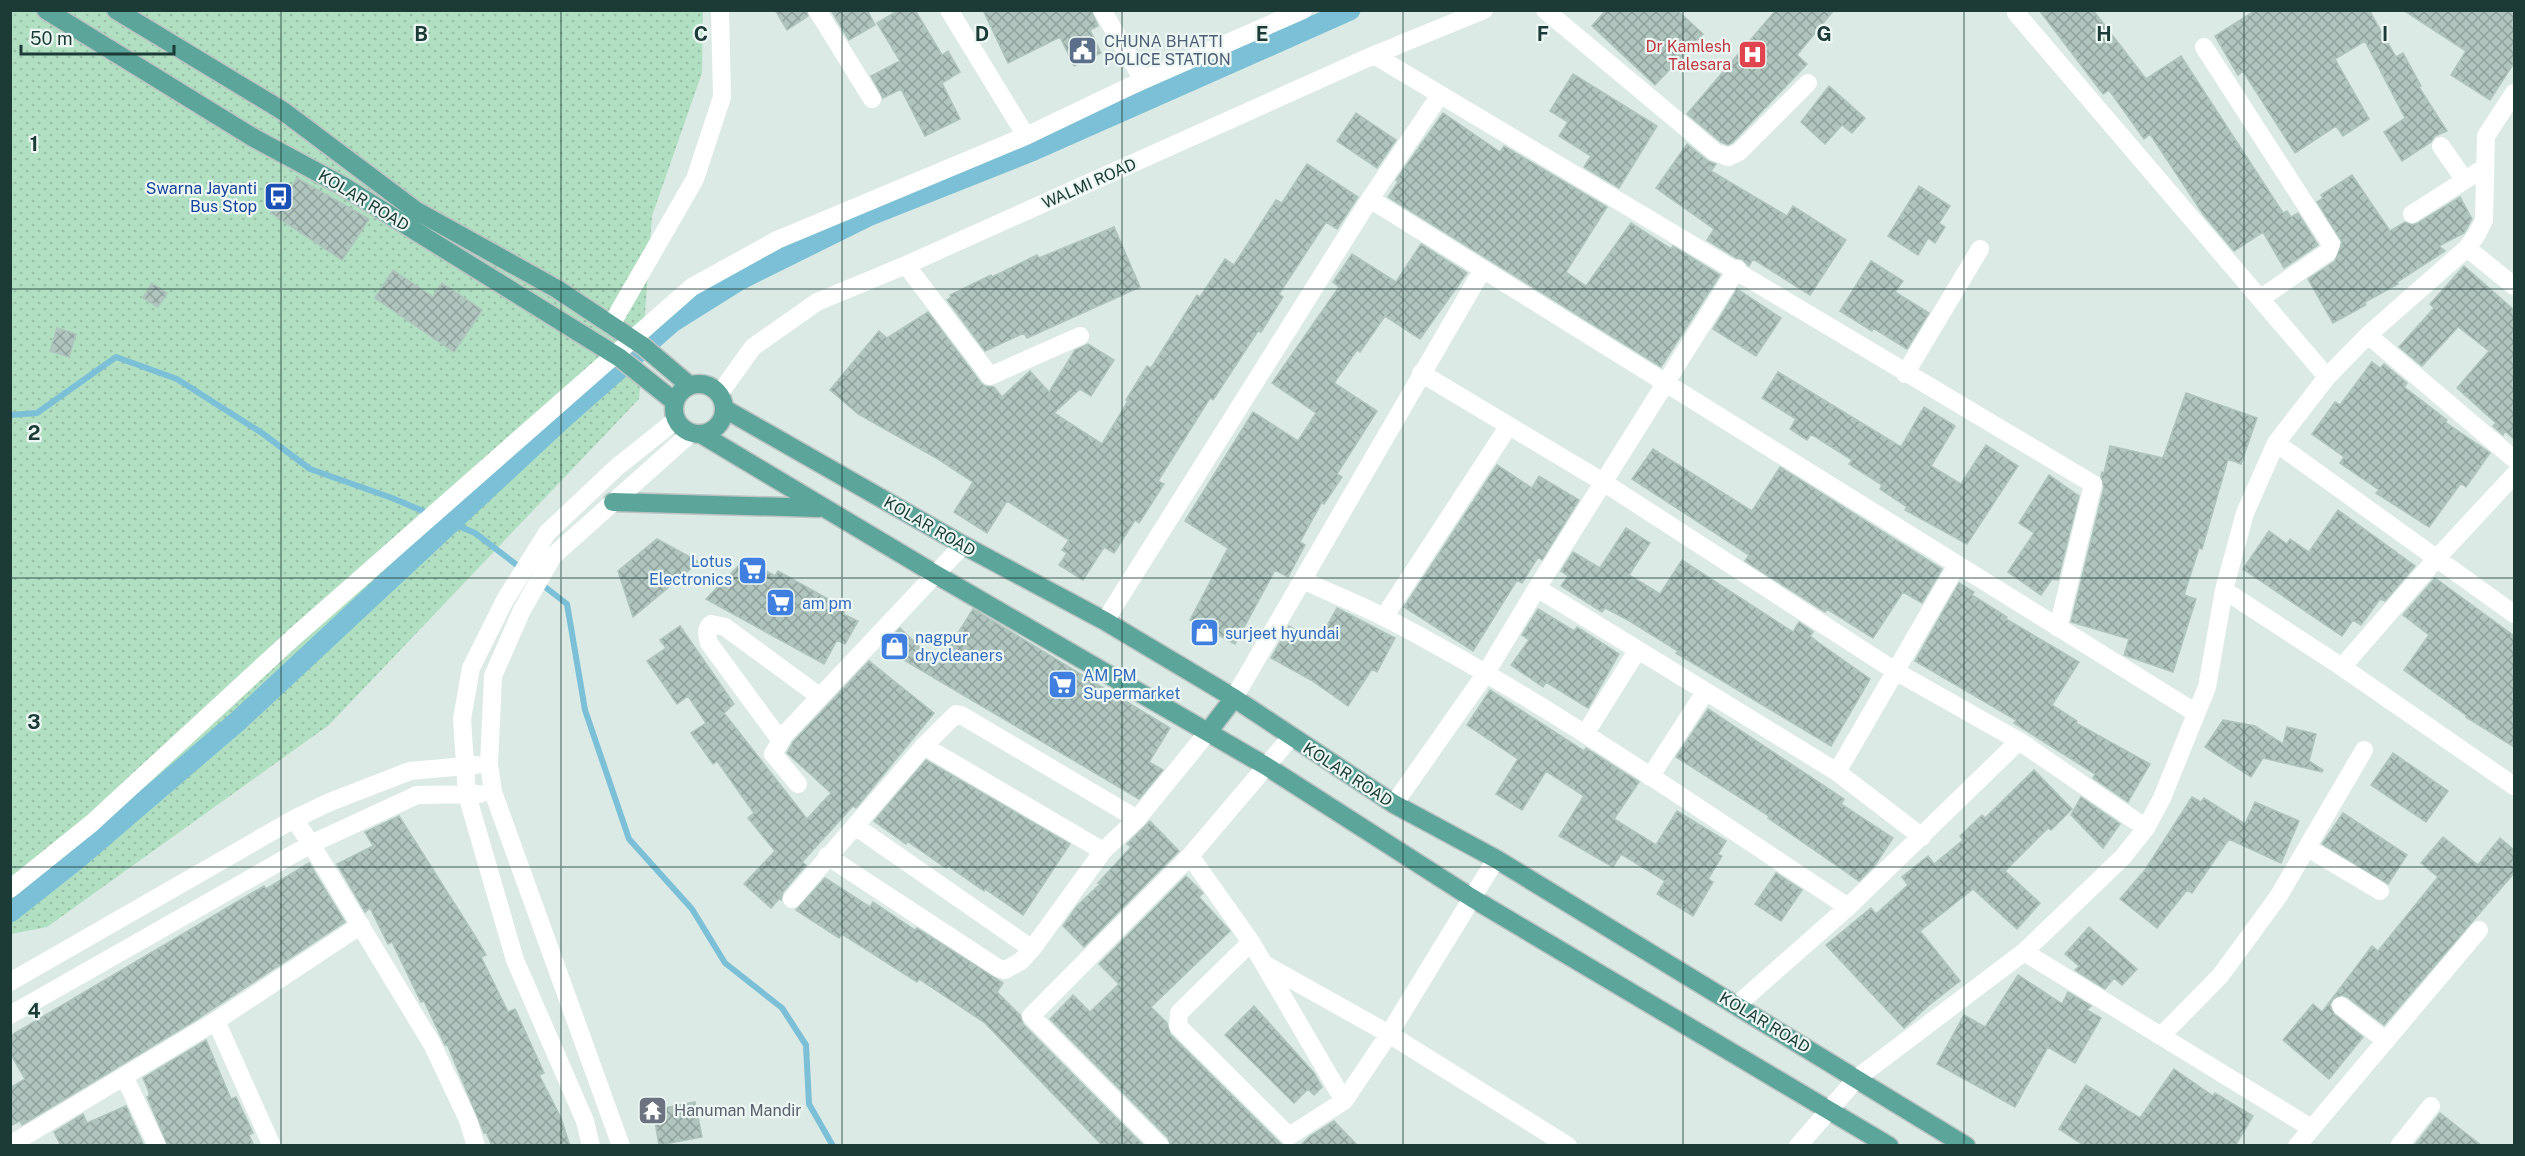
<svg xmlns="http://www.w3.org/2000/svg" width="2525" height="1156" viewBox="0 0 2525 1156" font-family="'Public Sans',sans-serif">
<defs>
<pattern id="grass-dots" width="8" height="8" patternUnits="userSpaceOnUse" patternTransform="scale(1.5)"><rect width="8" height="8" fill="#b1dfc2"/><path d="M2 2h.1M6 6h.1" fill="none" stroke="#98c0a7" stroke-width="1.8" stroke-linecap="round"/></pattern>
<pattern id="building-cross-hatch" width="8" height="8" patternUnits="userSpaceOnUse" patternTransform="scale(1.5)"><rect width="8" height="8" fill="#b1c5bf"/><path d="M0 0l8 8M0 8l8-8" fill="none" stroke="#8fa19c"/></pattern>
</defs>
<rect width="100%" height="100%" fill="#dceae5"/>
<!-- grass -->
<path fill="url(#grass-dots)" d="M11 11H703L702 73 652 216 639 399 329 725 47 927 11 934Z"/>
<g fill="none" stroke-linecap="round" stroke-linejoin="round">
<!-- stream -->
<path stroke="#7cc0d7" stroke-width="6" d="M10 415 37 413 116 357 177 379 262 433 310 469 392 498 475 533 522 569
M540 583 567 604 585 710 629 839 692 909 725 963 782 1008 806 1045 809 1104 833 1146"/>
<!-- canal -->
<path stroke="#7cc0d7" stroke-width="21" d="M10 912 77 859 238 721 562 419 672 322 739 280 868 216 1034 150 1350 10"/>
</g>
<!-- building -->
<path fill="url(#building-cross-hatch)" stroke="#aec4bd" stroke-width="1.5" d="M775 10H806L808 16 787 30Z
M831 10H867L875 25 849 40Z
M899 10H915L942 55 948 51 960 72 942 83 960 119 925 136 901 89 883 98 871 76 900 61 877 23Z
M983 10H1091L1098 26 1090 30 1101 53 1074 66 1060 37 1008 63Z
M1606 10H1677L1703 34 1655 85 1592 26Z
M1776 10H1834L1797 55 1807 64 1732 143 1728 145 1721 142 1687 114Z
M2039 10H2093L2146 79 2181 56 2283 213 2287 211 2291 217 2298 213 2318 245 2284 268 2263 232 2234 251 2203 214 2150 134 2144 139 2109 90 2103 94Z
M2256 10H2369L2396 57 2403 53 2421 86 2419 87 2447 131 2435 136 2431 142 2402 161 2384 132 2405 118 2365 41 2335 59 2369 119 2343 136 2336 126 2295 153 2243 71 2238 75 2215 36Z
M2403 10H2514V63L2490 100 2451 75 2466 51Z
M1573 74 1657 126 1619 188 1584 167 1591 156 1559 136 1568 122 1550 111Z
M1829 86 1865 118 1852 133 1842 125 1825 144 1801 122Z
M1356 113 1396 140 1377 168 1337 141Z
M1443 113 1500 152 1504 146 1607 207 1566 272 1586 286 1631 223 1671 249 1673 246 1720 275 1661 367 1388 197 1398 182 1396 180Z
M1687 144 1708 161 1716 164 1711 171 1787 216 1793 206 1846 240 1810 295 1753 259 1749 266 1742 259 1736 258 1707 240 1714 229 1656 188Z
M1307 164 1358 197 1337 229 1326 222 1279 294 1283 297 1261 332 1258 331 1213 400 1210 398 1158 481 1164 484 1139 523 1135 520 1114 553 1104 547 1083 580 1059 565 1067 553 1062 550 1069 540 1007 501 987 533 954 512 973 482 938 459 858 414 830 390 879 331 887 338 928 312 981 383 985 386 994 387 1002 397 1030 371 1049 392 1075 350 1088 344 1114 360 1091 396 1080 389 1054 413 1102 444 1128 401 1126 400 1147 366 1151 368 1197 295 1200 297 1225 259 1234 265 1276 200 1282 203Z
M2352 175 2390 231 2405 222 2412 225 2418 223 2460 197 2472 219 2464 233 2439 246 2445 251 2397 282 2398 284 2365 302 2366 305 2333 323 2308 279 2335 261 2342 242 2317 202 2323 198 2321 195Z
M297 178 369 219 342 260 271 213 281 198 284 200Z
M1919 186 1950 206 1939 223 1945 227 1935 243 1928 238 1918 255 1888 236Z
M1114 227 1140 287 1027 338 1024 333 985 351 947 300 951 297 950 295 991 275 992 277 1037 255 1039 258Z
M1421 244 1467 273 1420 339 1385 316 1360 352 1357 350 1334 383 1377 411 1337 474 1342 477 1324 504 1322 502 1300 542 1305 545 1288 577 1275 570 1235 644 1190 620 1228 548 1185 521 1253 412 1298 441 1316 413 1272 383 1339 287 1333 282 1352 254 1396 282Z
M1871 261 1903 281 1895 292 1929 313 1907 349 1873 328 1872 331 1840 311Z
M2464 266 2514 310V439L2505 431 2503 435 2493 426 2496 423 2457 388 2489 351 2461 329 2458 327 2422 366 2399 347 2434 308 2430 304Z
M393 270 433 297 442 283 482 310 454 352 375 298Z
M152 283 167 293 158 307 143 298Z
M1737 289 1781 318 1756 356 1713 329Z
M57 328 76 334 69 357 50 351Z
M2372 362 2380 368 2384 364 2407 383 2404 387 2447 420 2445 422 2490 453 2466 487 2461 483 2429 527 2376 493 2379 490 2340 463 2344 457 2312 434 2335 402 2340 405Z
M1778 372 1901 447 1924 407 1955 426 1931 466 1961 484 1986 445 2018 466 1967 544 1905 510 1907 507 1880 489 1882 485 1849 464 1852 460 1811 434 1807 440 1790 429 1796 419 1762 398Z
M2186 393 2257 418 2241 464 2228 459 2202 549 2199 548 2184 595 2196 599 2173 672 2124 655 2129 639 2071 622 2104 487 2101 477 2102 472 2104 473 2110 446 2163 458Z
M1653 449 1752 511 1780 467 1942 569 1922 603 1903 592 1873 638 1827 609 1825 612 1745 561 1749 555 1632 479Z
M1497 465 1532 488 1539 476 1579 500 1542 560 1538 557 1522 583 1517 580 1473 651 1404 607Z
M2049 475 2079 496 2058 580 2052 579 2041 595 2008 572 2034 533 2019 523Z
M2338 510 2415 566 2385 601 2380 599 2361 625 2353 620 2342 636 2243 569 2269 531 2287 544 2290 539 2309 552Z
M1626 528 1650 543 1629 575 1660 594 1682 560 1793 632 1799 622 1813 632 1810 636 1819 643 1870 679 1831 746 1676 653 1678 651 1628 620 1605 608 1602 612 1561 586 1568 576 1561 571 1573 552 1600 568Z
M657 539 699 562 633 617 618 571Z
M745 559 775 576 778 571 846 609 843 614 858 621 845 644 837 640 824 664 706 599Z
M2435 578 2514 636V747L2466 717 2467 716 2404 670 2429 635 2403 615Z
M1959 583 1974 592 1972 595 2007 617 2006 619 2079 662 2052 705 2077 721 2076 723 2150 764 2128 802 2093 778 2095 774 2014 723 2016 720 1915 661Z
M1337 608 1395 638 1377 672 1372 669 1348 706 1311 680 1271 658 1289 626 1318 642Z
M973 609 1170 728 1149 762 1163 770 1139 799 882 647 900 628 938 665Z
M1538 609 1574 631 1577 627 1619 654 1588 708 1546 682 1543 687 1511 665 1529 640 1522 635Z
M680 626 734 704 724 713 807 819 831 793 787 753 793 742 869 661 934 713 856 808 853 806 802 862 806 865 783 892 781 900 779 899 771 908 744 884 775 851 748 818 754 813 717 761 713 764 691 733 706 723 688 696 677 704 647 661 666 648 660 640Z
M1490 690 1584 751 1586 748 1639 782 1614 819 1656 845 1677 811 1726 841 1718 854 1722 856 1708 879 1713 882 1693 916 1657 894 1665 881 1621 854 1613 867 1559 836 1584 796 1546 771 1522 810 1496 794 1518 759 1467 725Z
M1708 709 1844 799 1841 804 1893 838 1875 865 1859 881 1768 818 1769 816 1676 757Z
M2223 720 2255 726 2283 744 2287 727 2316 734 2309 761 2323 770 2322 772 2263 758 2251 777 2205 747Z
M2393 753 2448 791 2426 822 2371 785Z
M926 760 1070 844 1023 915 985 889 984 891 948 866 946 868 907 841 906 844 874 821Z
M2034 770 2072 809 2051 830 2048 828 2005 871 2040 903 2017 929 1973 889 1920 931 1960 981 1928 1006 1904 1028 1826 945 1871 908 1876 914 1908 885 1902 877 1928 856 1934 864 1963 840 1960 836 1982 815 1985 818Z
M2081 797 2120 824 2103 848 2071 815Z
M2192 797 2201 802 2204 798 2245 824 2255 802 2299 821 2281 863 2229 839 2192 893 2187 890 2157 928 2120 899 2145 870Z
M2343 813 2407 855 2388 884 2322 844Z
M399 816 475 936 486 955 481 957 508 1012 515 1009 544 1073 539 1075 561 1118 570 1146H492L486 1132 484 1133 447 1044 445 1045 424 1001 421 1002 392 942 388 944 370 908 365 912 337 864 373 846 365 832Z
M1150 821 1179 851 1084 947 1063 926 1077 906 1100 884 1098 883 1131 847 1127 844Z
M2443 837 2478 865 2500 838 2514 850V873L2384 1025 2347 997 2342 995 2333 999 2330 1005 2334 1014 2363 1037 2329 1079 2283 1040 2313 1004 2322 1012 2372 946 2378 951 2438 877 2421 863Z
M309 863 345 922 196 1020 22 1125 20 1121 10 1126V1088L25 1079 10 1053V1036L264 886 266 889Z
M1776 873 1802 890 1781 921 1755 904Z
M1186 876 1203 893 1199 897 1230 931 1151 1007 1167 1023 1170 1034 1283 1146H1171L1168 1138 1050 1019 1073 995 1090 1012 1119 984 1099 964Z
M825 878 870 907 873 902 915 930 917 928 1003 983 997 992 1020 1015 1023 1024 1144 1146H1103L985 1023 919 979 917 982 842 934 839 938 796 910Z
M2089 927 2137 969 2122 985 2114 978 2105 989 2075 970 2079 966 2065 954Z
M2018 975 2062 1004 2068 992 2091 1006 2087 1010 2101 1018 2075 1063 2048 1047 2015 1107 1937 1064 1964 1015 1985 1027Z
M1254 1006 1314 1073 1322 1087 1314 1095 1308 1089 1294 1103 1225 1035Z
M206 1040 231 1099 236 1097 253 1133 249 1135 254 1146H168L147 1097 149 1096V1092L143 1078Z
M2174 1069 2213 1096 2215 1093 2253 1116 2235 1146H2085L2059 1129 2086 1085 2140 1118Z
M695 1102 702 1137 659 1145 653 1110Z
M126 1106 144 1146H61L54 1132 83 1114 87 1123Z
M2440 1113 2482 1146H2414Z
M1334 1121 1358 1146H1300L1310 1136Z"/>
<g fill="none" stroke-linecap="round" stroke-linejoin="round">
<defs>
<path id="major" d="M46 10 254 138 343 186 620 358 675 402
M116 10 283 111 415 210 557 289 643 346 689 385
M674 409a25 25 0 1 1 50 0a25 25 0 1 1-50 0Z
M725 409 963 545 1105 621 1234 698 1394 804 1496 859 1966 1146
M701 434 935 574 1266 766 1472 898 1889 1146
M613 502 819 508
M1208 732 1234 698"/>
</defs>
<!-- major casing -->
<use href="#major" stroke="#bbc4c3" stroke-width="21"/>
<!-- minor -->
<path stroke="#fff" stroke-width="18" d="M817 10 872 99
M949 10 1026 136
M1102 10 1143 80
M1545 10 1715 152 1728 157 1739 152 1808 83
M2016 13 2327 377
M2204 47 2331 244 2328 252 2261 298
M1374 55 2093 484 2058 628
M2441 146 2464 179
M1370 199 2196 713
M2412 214 2484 168
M2467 248 2514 286
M906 265 990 376 1080 336
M611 325 695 179 722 97 720 10
M2368 335 2514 459
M1421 373 1603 482 1895 671 2019 741 2146 828
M1905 374 1980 249
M720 393 753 347 817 302 906 265 1374 55 1484 10
M2276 443 2514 614
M1303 580C1330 593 1359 604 1386 618 1547 702 1696 807 1848 907
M1537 588 1837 772 1922 837
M2224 590 2342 667 2514 786
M1384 617 1508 427
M1105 621 1370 199 1440 95
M2342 667 2437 558 2514 475
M1234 698 1483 269
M1585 734 1637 651
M781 741 709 643C707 635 705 630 711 624L725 627 819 696
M924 746 1103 851
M1837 772 1957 565
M1650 777 1705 692
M798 784 773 754 784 735 963 545
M1394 804 1486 673 1537 588 1737 269
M294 819 311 844 432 1044 468 1120 476 1146
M855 826 1032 949
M2308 848 2380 891
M827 856 998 968 1005 970 1021 961 1032 949 1103 851 1137 819 1208 732
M1190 856 1251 942 1344 1101 1389 1034 1496 859
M10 889 92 823 294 637 692 287 777 240 1026 136 1143 80 1303 10
M792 899 924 746 956 714 961 715 1137 819
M1251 942 1179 1013 1178 1026 1289 1136 1344 1101
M2024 952 2311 1128
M1264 964 1389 1034 1568 1146
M10 982 294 819 330 802 410 771 476 765
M1737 1005 1848 907 2019 741
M2341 1006 2386 1041
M10 1015 311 844 417 795 480 794
M216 1021 272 1146
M2161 1036 2220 976 2278 897 2364 750
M125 1078 157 1146
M10 1145 216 1021 361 925
M591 1146 585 1121 515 960 467 795 462 719 471 668 505 600 547 533 617 467 676 420
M621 1146 493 792 489 764 493 676 522 610 553 556 691 433
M1160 1146 1031 1016 1190 856 1291 737
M1798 1146 1857 1078 2024 952 2122 858 2146 828 2162 798 2207 687 2224 590 2245 513 2276 443 2327 377 2368 335 2467 248 2477 234 2484 220 2486 136 2514 93
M2297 1146 2479 930
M2399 1146 2431 1106"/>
<!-- major -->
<use href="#major" stroke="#5ba59a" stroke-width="18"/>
</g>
<!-- grid -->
<path fill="none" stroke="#1c3b36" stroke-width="1.5" stroke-opacity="0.55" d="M281 10V1146M561 10V1146M842 10V1146M1122 10V1146M1403 10V1146M1683 10V1146M1964 10V1146M2244 10V1146M10 289H2514M10 578H2514M10 867H2514"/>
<!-- icons -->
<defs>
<symbol id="civic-square" viewBox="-11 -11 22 22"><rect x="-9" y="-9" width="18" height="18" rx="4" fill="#5c6f8a" stroke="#ecf7f3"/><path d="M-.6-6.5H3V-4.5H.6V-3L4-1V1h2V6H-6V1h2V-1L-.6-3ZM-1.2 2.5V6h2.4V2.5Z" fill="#fff"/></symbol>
<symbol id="hospital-square" viewBox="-11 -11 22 22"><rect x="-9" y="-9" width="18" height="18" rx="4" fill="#e0444e" stroke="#ecf7f3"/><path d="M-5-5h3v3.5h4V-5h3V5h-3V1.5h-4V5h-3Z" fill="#fff"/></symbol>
<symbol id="bus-square" viewBox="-11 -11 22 22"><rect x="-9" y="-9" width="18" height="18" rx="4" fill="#1a4fb4" stroke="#ecf7f3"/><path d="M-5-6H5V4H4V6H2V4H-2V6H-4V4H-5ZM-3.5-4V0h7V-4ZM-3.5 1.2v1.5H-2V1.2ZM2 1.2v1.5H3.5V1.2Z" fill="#fff"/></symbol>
<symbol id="supermarket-square" viewBox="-11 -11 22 22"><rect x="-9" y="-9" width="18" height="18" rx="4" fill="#3f7fe0" stroke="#ecf7f3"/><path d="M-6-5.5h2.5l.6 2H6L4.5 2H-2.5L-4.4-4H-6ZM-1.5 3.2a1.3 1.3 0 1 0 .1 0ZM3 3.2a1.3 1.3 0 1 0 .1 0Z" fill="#fff"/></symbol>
<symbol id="shop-square" viewBox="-11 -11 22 22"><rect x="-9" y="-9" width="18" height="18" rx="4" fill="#3f7fe0" stroke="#ecf7f3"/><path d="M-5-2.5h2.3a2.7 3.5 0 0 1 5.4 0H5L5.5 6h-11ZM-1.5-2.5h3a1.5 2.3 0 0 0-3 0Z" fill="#fff"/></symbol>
<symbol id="temple-square" viewBox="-11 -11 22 22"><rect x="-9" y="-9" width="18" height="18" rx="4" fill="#6b7280" stroke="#ecf7f3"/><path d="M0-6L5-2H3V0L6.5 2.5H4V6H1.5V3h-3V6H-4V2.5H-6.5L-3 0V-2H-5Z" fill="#fff"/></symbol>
</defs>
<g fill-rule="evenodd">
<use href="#civic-square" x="1066" y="34" width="33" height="33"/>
<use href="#hospital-square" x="1736" y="38" width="33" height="33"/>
<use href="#bus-square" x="262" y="180" width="33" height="33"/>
<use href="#supermarket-square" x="736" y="554" width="33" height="33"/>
<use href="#supermarket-square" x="764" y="586" width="33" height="33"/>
<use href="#shop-square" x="1188" y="616" width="33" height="33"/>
<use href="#shop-square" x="878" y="630" width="33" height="33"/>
<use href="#supermarket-square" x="1046" y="668" width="33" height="33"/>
<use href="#temple-square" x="636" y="1094" width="33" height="33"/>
</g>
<g text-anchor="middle" stroke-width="4.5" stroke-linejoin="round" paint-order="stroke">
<!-- service labels -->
<g font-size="16" fill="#4e5e75" stroke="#ecf7f3" text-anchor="start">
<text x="1104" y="47">CHUNA BHATTI<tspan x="1104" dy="18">POLICE STATION</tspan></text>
</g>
<!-- health labels -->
<g font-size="16" fill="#be3a42" stroke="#ecf7f3" text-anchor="end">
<text x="1731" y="52">Dr Kamlesh<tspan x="1731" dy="18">Talesara</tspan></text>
</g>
<!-- street labels -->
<g font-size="16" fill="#1c3b36" stroke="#ecf7f3">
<text transform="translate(1089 183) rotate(-24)" y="6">WALMI ROAD</text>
<text transform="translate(364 200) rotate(31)" y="6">KOLAR ROAD</text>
<text transform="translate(930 526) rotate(30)" y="6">KOLAR ROAD</text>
<text transform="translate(1348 774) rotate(33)" y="6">KOLAR ROAD</text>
<text transform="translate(1765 1022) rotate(31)" y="6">KOLAR ROAD</text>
</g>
<!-- transit labels -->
<g font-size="16" fill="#164399" stroke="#ecf7f3" text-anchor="end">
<text x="257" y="194">Swarna Jayanti<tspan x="257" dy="18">Bus Stop</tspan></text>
</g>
<!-- shop labels -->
<g font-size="16" fill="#366cbe" stroke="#ecf7f3" text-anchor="start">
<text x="732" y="567" text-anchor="end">Lotus<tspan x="732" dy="18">Electronics</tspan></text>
<text x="802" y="609">am pm</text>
<text x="1225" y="639">surjeet hyundai</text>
<text x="915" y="643">nagpur<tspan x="915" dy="18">drycleaners</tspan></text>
<text x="1083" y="681">AM PM<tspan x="1083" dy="18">Supermarket</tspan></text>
</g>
<!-- worship labels -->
<g font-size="16" fill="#5b616d" stroke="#ecf7f3" text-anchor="start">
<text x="674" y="1116">Hanuman Mandir</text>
</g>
</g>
<g font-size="20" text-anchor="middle" font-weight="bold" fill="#1c3b36" stroke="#ecf7f3" stroke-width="4.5" stroke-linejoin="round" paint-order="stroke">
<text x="421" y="41">B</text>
<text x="701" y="41">C</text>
<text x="982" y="41">D</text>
<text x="1262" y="41">E</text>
<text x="1543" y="41">F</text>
<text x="1824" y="41">G</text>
<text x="2104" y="41">H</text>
<text x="2385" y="41">I</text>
<text x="34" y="151">1</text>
<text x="34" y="440">2</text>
<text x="34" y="729">3</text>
<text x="34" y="1018">4</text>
</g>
<!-- border -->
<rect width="2525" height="1156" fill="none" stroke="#1c3b36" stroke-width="24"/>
<!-- scale -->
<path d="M21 45v9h153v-9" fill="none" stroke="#1c3b36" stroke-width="3"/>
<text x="30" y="45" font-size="18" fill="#1c3b36" stroke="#ecf7f3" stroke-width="4.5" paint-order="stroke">50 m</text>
</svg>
